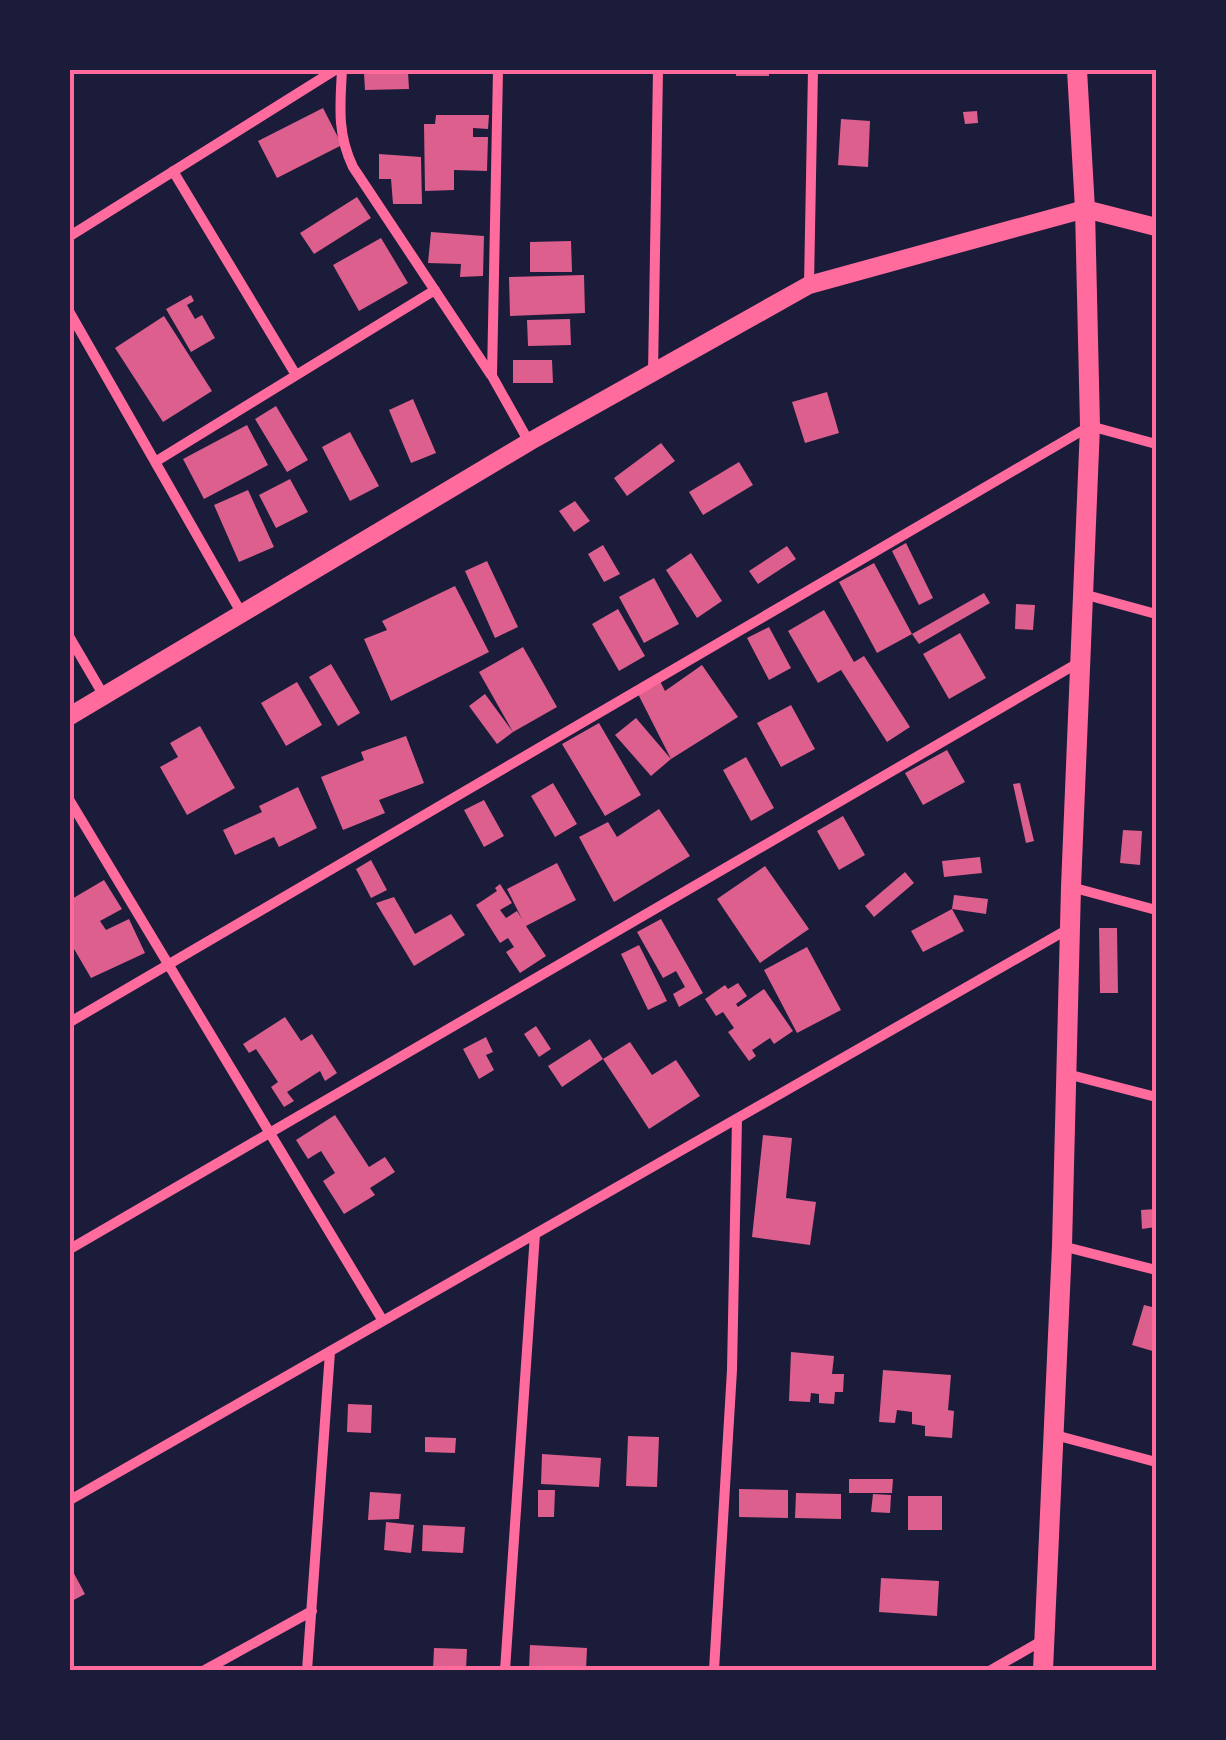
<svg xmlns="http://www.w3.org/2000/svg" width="1226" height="1740" viewBox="0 0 1226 1740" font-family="'IBM Plex Sans',sans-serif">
<rect width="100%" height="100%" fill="#1b1b3a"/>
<!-- building -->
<path fill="#dd5f8e" d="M736 70H769V76H736Z
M408 72 409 89 365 90 364 73Z
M323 108 342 145 277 178 258 141Z
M977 111 978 123 965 124 963 112Z
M436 115H489L488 129 473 128V137H488L487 171 454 170V190L425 191 424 124H435Z
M841 119 870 121 868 167 838 165Z
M379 154 421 157 422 204H393L391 179H379Z
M357 197 371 218 314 254 300 233Z
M431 232 484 236 483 276 460 277 461 264 428 263Z
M381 238 408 283 359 311 333 265Z
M571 241 572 272H530V242Z
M584 275 585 313 510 316 509 277Z
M191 295 194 301 187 305 195 319 202 315 215 338 191 352 166 309Z
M164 316 212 391 163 422 115 348Z
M570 319 571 345 528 346 527 320Z
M513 360H552L553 383H513Z
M827 392 839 433 805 443 792 402Z
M413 399 436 453 411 463 389 410Z
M276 406 308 460 287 472 255 419Z
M247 425 268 465 204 499 183 459Z
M350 432 379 486 350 501 322 447Z
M661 443 675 461 627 496 614 478Z
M739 462 753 485 703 515 689 492Z
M290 479 308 512 276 528 259 495Z
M248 490 274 547 239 562 214 505Z
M575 501 590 521 574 532 559 511Z
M906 543 933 598 919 605 892 551Z
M603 545 620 574 604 582 588 554Z
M787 546 796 559 758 584 749 571Z
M691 553 722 601 697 618 666 570Z
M487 561 518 627 495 638 465 571Z
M874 563 912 634 877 653 839 582Z
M654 578 679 624 644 643 619 597Z
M455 586 489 652 391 701 364 639 387 630 382 621Z
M984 593 990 603 919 644 912 634Z
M1016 604 1035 605 1033 630 1015 629Z
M618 609 645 656 619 671 592 624Z
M824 610 854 662 864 656 910 727 887 742 841 670 818 683 788 631Z
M769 627 791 668 769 680 747 638Z
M960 633 986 678 949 699 923 654Z
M523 647 557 707 513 732 479 672Z
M331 664 360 713 338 726 309 677Z
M702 665 738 717 671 759 637 692 660 681 665 691Z
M297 682 322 725 286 746 261 703Z
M485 694 513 732 497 744 469 706Z
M791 705 815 749 781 767 757 723Z
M636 718 671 759 651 776 615 735Z
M599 723 641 795 605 816 562 744Z
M200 726 235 788 187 815 160 767 178 757 170 743Z
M406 736 424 783 379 800 385 813 343 830 321 777 364 760 361 752Z
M947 750 965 782 923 805 905 773Z
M746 757 774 808 751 821 723 770Z
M553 783 577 824 555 837 531 796Z
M1020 783 1034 841 1026 843 1013 784Z
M298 787 317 828 279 847 274 837 235 855 223 830 262 812 259 806Z
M484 800 504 836 484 847 464 810Z
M659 809 690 856 614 902 579 837 608 822 617 837Z
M843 816 865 855 839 870 817 831Z
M1123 830 1142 831 1140 865 1120 863Z
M980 857 982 873 944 877 942 861Z
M371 860 387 890 371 898 356 869Z
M557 863 576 900 526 926 546 956 520 973 506 952 514 947 508 938 500 943 476 905 497 891 495 888 500 884 512 903 500 910 506 918 517 911 522 919 507 889Z
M765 866 809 929 760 963 717 899Z
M905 872 914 883 874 917 865 906Z
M104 880 122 909 100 921 106 930 129 919 145 953 91 978 70 942V900Z
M954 895 988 899 986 914 952 909Z
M394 897 415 934 451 914 465 935 414 966 376 903Z
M952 909 964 931 923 952 911 931Z
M661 919 703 993 679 1007 673 994 685 987 676 971 663 978 637 932Z
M1099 928H1117L1118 993H1100Z
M639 945 667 1001 648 1010 621 954Z
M807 947 841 1010 797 1033 764 970Z
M738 983 747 996 736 1004 738 1007 764 989 793 1031 774 1044 770 1038 752 1050 756 1056 749 1061 728 1032 734 1028 723 1012 716 1016 705 999 725 985 728 989Z
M285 1017 301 1041 312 1034 337 1073 325 1081 320 1071 287 1092 294 1101 284 1107 271 1087 278 1082 256 1049 249 1053 243 1044Z
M536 1026 551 1049 539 1057 524 1034Z
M486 1037 493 1052 486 1055 494 1070 479 1079 463 1049Z
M590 1039 603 1059 562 1087 548 1066Z
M630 1042 652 1075 676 1060 700 1096 649 1129 603 1059Z
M335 1115 369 1167 385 1157 395 1172 370 1188 375 1195 344 1214 323 1181 335 1173 321 1151 308 1159 296 1140Z
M763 1135 792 1138 786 1198 816 1202 810 1245 752 1237Z
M1156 1209V1227L1142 1229 1141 1210Z
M1144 1305 1156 1308V1352L1132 1345Z
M791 1352 834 1356 832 1374H844L843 1392H835L834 1404 819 1403V1394L811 1393 810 1402 789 1401Z
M883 1370 951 1375 948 1410 954 1411 952 1438 925 1436V1426L912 1424V1412L897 1410 895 1423 879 1422Z
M348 1404 372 1405 371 1433 347 1432Z
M628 1436 659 1437 657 1487 626 1486Z
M425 1437 456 1438 455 1453 425 1452Z
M542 1454 601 1458 599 1487 541 1484Z
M849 1479H893L892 1493H849Z
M739 1489 788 1490V1518L739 1517Z
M538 1490H555L554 1517H538Z
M370 1492 401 1494 399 1519 368 1520Z
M796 1493 841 1494V1519L795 1518Z
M873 1494 891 1495 890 1513 871 1512Z
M908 1496H942V1530H908Z
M386 1522 414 1525 411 1553 384 1550Z
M423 1525 465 1527 463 1553 422 1551Z
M70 1566 85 1594 70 1602Z
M881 1578 939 1581 937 1616 879 1612Z
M530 1645 587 1648 586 1670H529Z
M434 1648 467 1649 466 1670H433Z"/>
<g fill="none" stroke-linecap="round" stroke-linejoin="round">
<!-- minor -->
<path stroke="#ff6b9d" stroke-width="10" d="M342 70C340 106 337 134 353 167L491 375
M498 70 492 376 529 442
M173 171 296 375
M70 236 335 70
M809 285 813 70
M70 313 242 614
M653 374 658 70
M155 462 435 290
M1083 594 1156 614
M70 638 104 696
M70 801 383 1321
M1071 887 1156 910
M70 1022 1090 426 1156 444
M1067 1074 1156 1097
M1062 1246 1156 1270
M70 1249 1078 663
M1055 1435 1156 1462
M70 1500 1070 928
M205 1670 312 1611
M307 1670 330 1352
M505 1670 535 1234
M714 1670 732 1370 737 1119
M991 1670 1045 1639"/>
<!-- tertiary -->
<path stroke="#ff6b9d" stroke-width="18" d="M70 716 529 442 809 285 1085 209 1156 227"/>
<!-- secondary -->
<path stroke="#ff6b9d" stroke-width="20" d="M1043 1670 1062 1246 1071 887 1090 426 1085 209 1077 70"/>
</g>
<!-- border -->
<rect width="1226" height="1740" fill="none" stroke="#1b1b3a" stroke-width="145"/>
<rect x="72" y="72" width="1082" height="1596" fill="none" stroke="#ff6b9d" stroke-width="4"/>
</svg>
